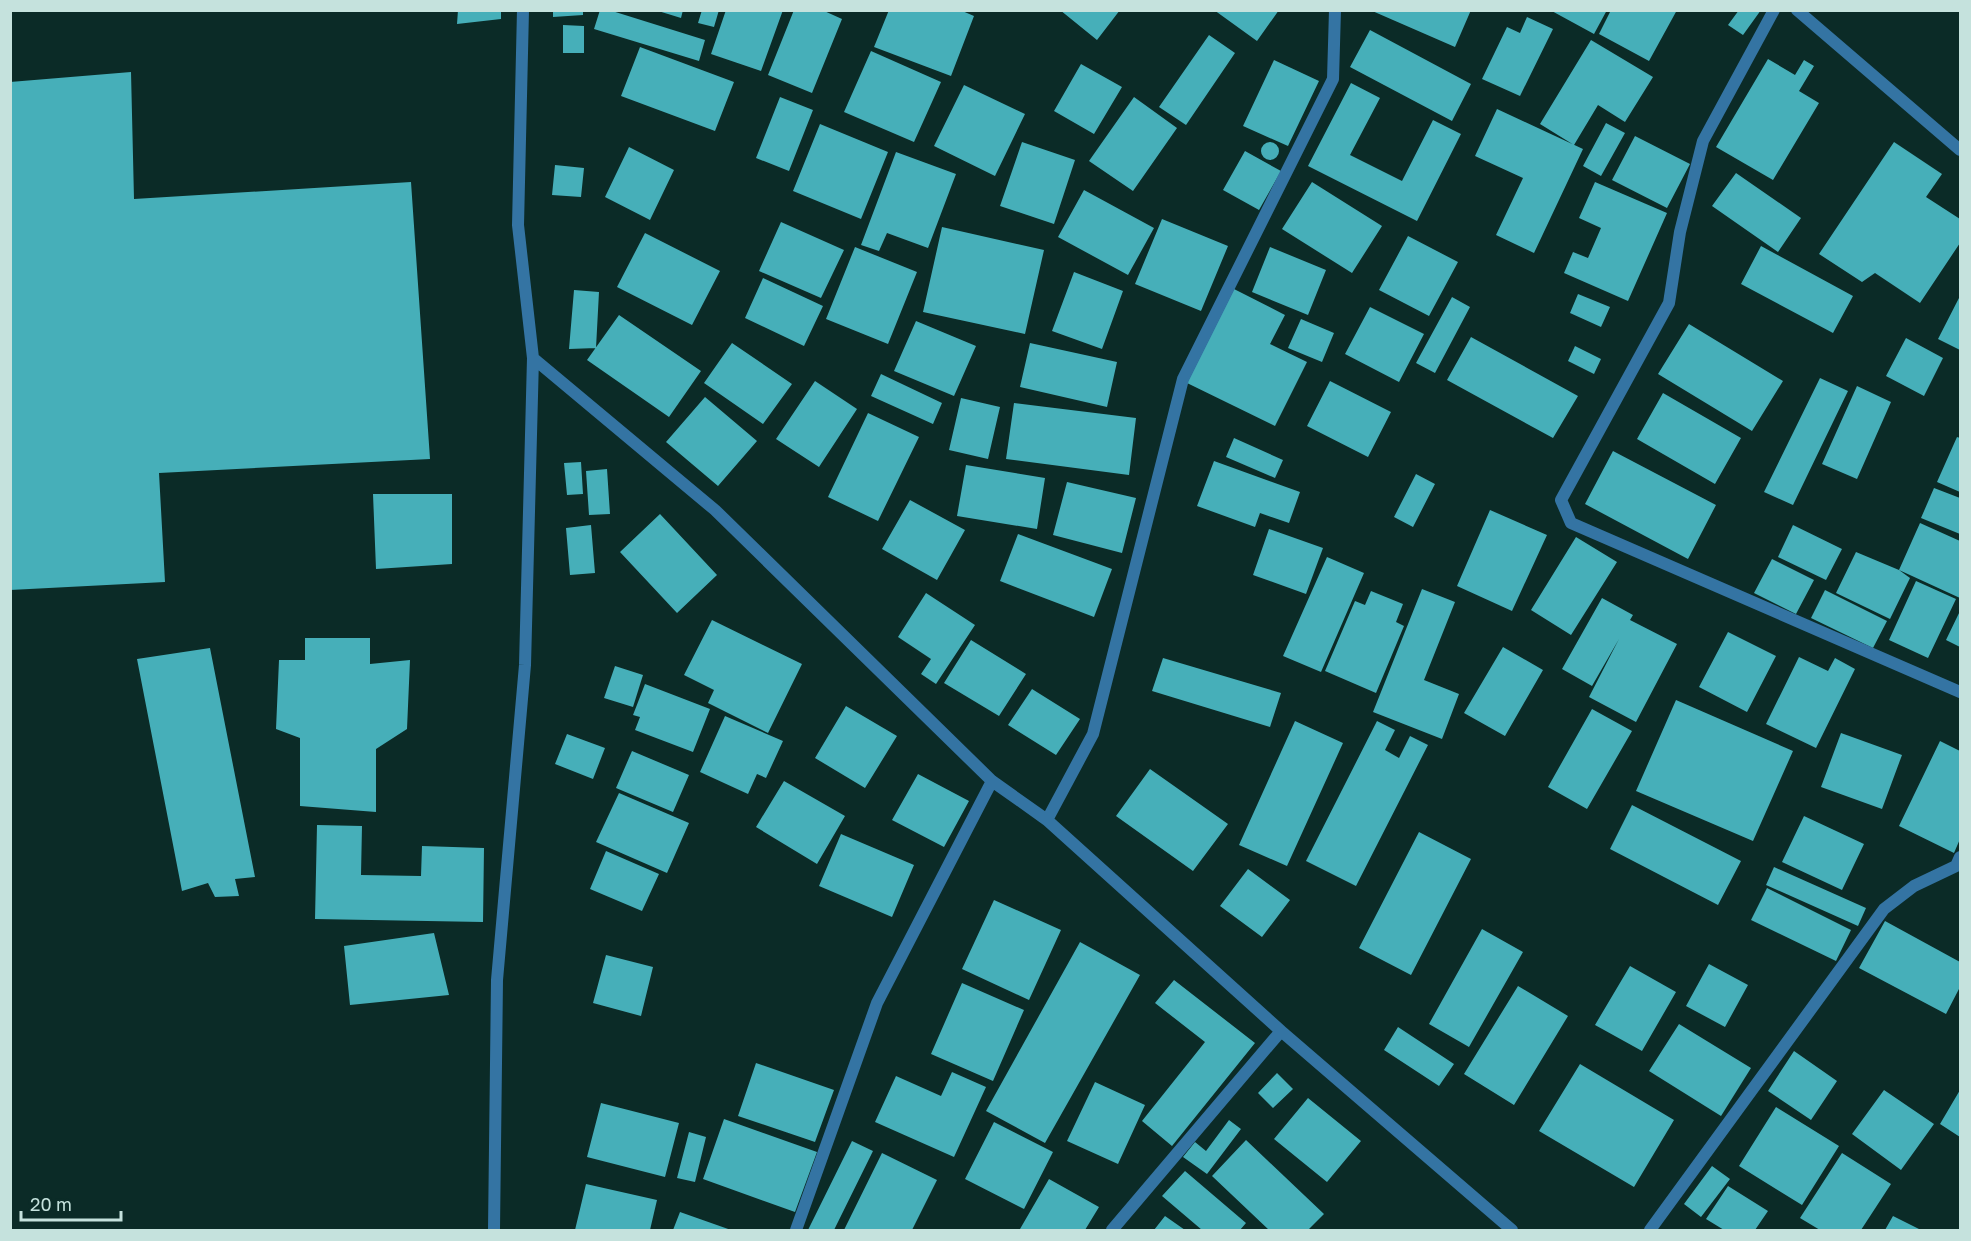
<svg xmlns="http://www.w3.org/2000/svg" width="1971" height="1241" viewBox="0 0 1971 1241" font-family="'Golos Text',sans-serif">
<rect width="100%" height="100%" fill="#0b2b27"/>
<!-- building -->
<path fill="#46afb9" d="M458 10H501V19L457 24Z
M553 10H583V15L553 17Z
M600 10H609L705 40 699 61 594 29Z
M655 10H683L681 18Z
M702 10H719L714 27 698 23Z
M726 10H783L761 71 711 54Z
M794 10H822L842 19 812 93 768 75Z
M889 10H960L974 16 951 76 874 47Z
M1060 10H1120L1097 40Z
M1214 10H1279L1257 41Z
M1370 10H1471L1455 47Z
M1550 10H1607L1594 34Z
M1611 10H1677L1649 61 1599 34Z
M1739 10H1761L1743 35 1728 25Z
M1527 17 1553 29 1520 96 1482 79 1507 27 1520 33Z
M563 25 584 26V53H563Z
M1370 30 1471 84 1452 121 1350 67Z
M1209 35 1235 53 1186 125 1159 107Z
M1591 40 1653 77 1625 122 1598 105 1574 145 1540 124Z
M640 47 734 82 715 131 621 96Z
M871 51 941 82 914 142 844 112Z
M1768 59 1795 75 1804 60 1814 66 1799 91 1819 103 1773 180 1716 147Z
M1274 60 1319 81 1288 146 1243 126Z
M1081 64 1122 87 1094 134 1054 111Z
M131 72 134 199 411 182 430 459 159 473 165 582 10 590V82Z
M1351 83 1380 98 1350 155 1402 181 1433 120 1461 134 1417 221 1308 166Z
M964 85 1025 114 995 176 934 146Z
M780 97 813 110 789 171 756 158Z
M1134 97 1177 128 1133 191 1089 161Z
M1497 109 1583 149 1534 253 1496 235 1523 178 1475 156Z
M1606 123 1625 133 1601 176 1583 166Z
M820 124 888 152 861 219 793 191Z
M1635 136 1690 164 1667 208 1612 180Z
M1022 142 1075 160 1054 224 1000 206Z
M1894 142 1942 174 1926 197 1960 219V243L1920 303 1875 273 1862 282 1819 254Z
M1261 151a9 9 0 1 1 18 0a9 9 0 1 1-18 0Z
M629 147 674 170 650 220 605 197Z
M1245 151 1281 171 1259 210 1223 190Z
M896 152 956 174 928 248 887 233 879 251 861 245Z
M555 165 584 168 581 197 552 195Z
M1736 173 1801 218 1778 252 1712 206Z
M1312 182 1382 226 1352 273 1282 229Z
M1595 182 1667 213 1628 301 1564 273 1573 252 1588 258 1601 228 1579 218Z
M1084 190 1154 228 1128 275 1058 237Z
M1162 219 1228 246 1201 311 1135 284Z
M781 222 844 250 821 298 759 271Z
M942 227 1044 250 1025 334 923 312Z
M645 233 720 271 692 325 617 287Z
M1408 236 1458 262 1429 316 1379 290Z
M1761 246 1853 296 1833 333 1741 284Z
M855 247 917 272 888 344 826 319Z
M1270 247 1326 270 1308 315 1252 292Z
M1074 272 1123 291 1102 349 1052 331Z
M763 278 823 306 804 346 745 318Z
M1234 289 1285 315 1270 344 1307 362 1275 426 1187 383Z
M574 290 599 292 596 348 569 349Z
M1578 294 1610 307 1601 327 1570 313Z
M1960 296V350L1938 339Z
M1452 297 1470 307 1435 373 1416 363Z
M1370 307 1424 334 1399 382 1345 354Z
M619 315 701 371 669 417 587 360Z
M1301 319 1334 333 1322 362 1288 348Z
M916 321 976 346 954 396 894 371Z
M1689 324 1783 381 1752 431 1658 374Z
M1471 337 1578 396 1553 438 1447 380Z
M1906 338 1943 358 1924 396 1886 376Z
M732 343 792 384 763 424 704 383Z
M1030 343 1117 362 1107 407 1020 387Z
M1575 346 1601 359 1594 374 1568 361Z
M881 374 942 403 933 424 871 396Z
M1820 378 1848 391 1793 505 1764 492Z
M815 381 857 409 819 467 776 439Z
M1330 381 1391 412 1368 457 1307 426Z
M1857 386 1891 402 1857 479 1822 464Z
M1663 393 1741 438 1715 484 1637 439Z
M705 397 757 441 718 486 666 442Z
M961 398 1000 407 988 459 949 450Z
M1014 403 1136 418 1129 475 1006 459Z
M868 413 919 437 878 521 828 497Z
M1957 437 1960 438V492L1937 482Z
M1234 438 1283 460 1275 478 1226 457Z
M1613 451 1716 505 1688 559 1585 504Z
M1214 461 1300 492 1289 523 1260 513 1255 527 1197 506Z
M581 462 583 494 567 495 564 463Z
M966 465 1045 478 1037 529 957 516Z
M607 469 610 514 589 515 586 471Z
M1416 474 1435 484 1413 527 1394 517Z
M1067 482 1136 498 1122 553 1053 535Z
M1934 488 1960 498V534L1921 518Z
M373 494H452V564L376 569Z
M910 500 965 530 937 580 882 549Z
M1490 510 1547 535 1512 611 1457 586Z
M660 514 717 575 677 613 620 552Z
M1920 523 1960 541V598L1899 570 1910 578 1890 619 1836 593 1856 552 1899 570Z
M591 525 595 573 570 575 566 528Z
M1793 525 1842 549 1826 580 1778 557Z
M1269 529 1323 548 1306 594 1253 575Z
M1018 534 1112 569 1094 617 1000 581Z
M1576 537 1617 562 1571 635 1531 610Z
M1327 557 1364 573 1321 672 1283 656Z
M1772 559 1814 580 1796 614 1754 593Z
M1916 581 1956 599 1928 658 1889 640Z
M1422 589 1455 602 1424 680 1459 694 1442 739 1373 712Z
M1825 590 1887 621 1873 648 1811 618Z
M1371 591 1403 604 1396 622 1404 626 1376 693 1325 671 1355 601 1365 605Z
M926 593 975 625 936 684 921 674 931 659 898 637Z
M1602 598 1633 615 1630 620 1677 644 1636 722 1589 697 1619 639 1592 686 1562 669Z
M1960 611V647L1946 640Z
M712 620 802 664 768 733 708 703 714 690 684 675Z
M1728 632 1776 656 1747 712 1699 687Z
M305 638H370V664L410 660 407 729 376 749V812L300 806V738L276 729 279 660H305Z
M971 640 1026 674 999 716 944 683Z
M1503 647 1543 670 1505 736 1464 713Z
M210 648 255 877 235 879 239 896 215 897 208 883 182 891 137 659Z
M1799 657 1828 671 1835 658 1855 669 1816 748 1766 724Z
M1163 658 1281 693 1270 727 1152 691Z
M615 666 643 675 633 707 604 698Z
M645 684 710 709 693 752 635 730 640 717 633 715Z
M1032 689 1080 719 1056 755 1008 725Z
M1676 700 1793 751 1753 841 1636 791Z
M846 706 897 736 865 788 815 758Z
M1592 709 1632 731 1587 809 1548 787Z
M725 716 783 741 766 778 757 774 748 794 700 772Z
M1295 721 1343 743 1287 866 1239 845Z
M1377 721 1395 730 1385 750 1399 758 1410 736 1428 745 1356 886 1306 861Z
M1841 733 1902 755 1882 809 1821 787Z
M567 734 605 748 593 779 555 764Z
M1940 741 1960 751V839L1954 853 1899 826Z
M632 751 689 775 673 812 616 788Z
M1150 769 1228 824 1193 871 1116 816Z
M918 774 969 801 944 847 892 820Z
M784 781 845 816 817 864 756 827Z
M619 793 689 823 667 873 596 842Z
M1632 805 1741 861 1718 905 1610 849Z
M1804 816 1864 844 1842 890 1782 862Z
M317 825 362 826 361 875 421 876 422 846 484 848 483 922 315 919Z
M1419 832 1471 859 1411 975 1359 948Z
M841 834 914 865 892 917 819 886Z
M606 851 659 874 642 911 590 889Z
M1774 867 1866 908 1858 926 1766 885Z
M1248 869 1290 900 1262 937 1220 906Z
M1767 888 1851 930 1836 961 1751 920Z
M994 900 1061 930 1029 1000 962 969Z
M1885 921 1960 962V987L1946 1014 1859 968Z
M1482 929 1523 952 1469 1047 1429 1024Z
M434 933 449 995 350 1005 344 946Z
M1080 942 1140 975 1045 1143 986 1111Z
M606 955 653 967 641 1016 593 1003Z
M1709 964 1748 985 1725 1027 1686 1006Z
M1630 966 1676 992 1642 1051 1595 1025Z
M1174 980 1255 1043 1172 1146 1142 1121 1205 1042 1155 1003Z
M962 983 1024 1010 993 1081 931 1054Z
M1518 986 1568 1016 1514 1105 1464 1074Z
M1679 1024 1751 1068 1721 1116 1649 1071Z
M1398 1027 1454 1064 1439 1086 1384 1050Z
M1794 1051 1837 1081 1811 1120 1768 1091Z
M756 1063 834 1090 815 1142 738 1116Z
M1580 1064 1674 1120 1634 1187 1539 1131Z
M952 1072 986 1087 954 1157 875 1122 896 1076 941 1096Z
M1277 1073 1293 1089 1273 1108 1258 1093Z
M1095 1082 1145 1105 1118 1164 1067 1141Z
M1884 1090 1934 1124 1901 1170 1852 1134Z
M1960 1090V1137L1940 1124Z
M1308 1098 1361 1141 1327 1182 1274 1139Z
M601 1103 679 1123 665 1177 587 1157Z
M1776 1107 1839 1146 1802 1205 1739 1166Z
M724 1119 817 1152 795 1212 703 1179Z
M1229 1120 1241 1129 1207 1174 1183 1157 1195 1142 1206 1151Z
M994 1122 1053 1152 1024 1209 965 1179Z
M689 1132 706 1137 695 1182 677 1178Z
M1246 1140 1324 1214 1308 1230H1269L1212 1176Z
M852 1141 873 1151 834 1230H808Z
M882 1153 937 1180 912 1230H844Z
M1842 1153 1891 1184 1861 1230H1820L1800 1218Z
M1712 1166 1730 1179 1701 1217 1684 1204Z
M1185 1171 1246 1223 1240 1230H1202L1162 1196Z
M1049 1179 1099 1207 1085 1230 1020 1229Z
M586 1184 657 1200 650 1230H575Z
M1728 1186 1768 1211 1755 1230H1724L1706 1219Z
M680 1212 731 1230H673Z
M1165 1216 1185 1230H1154Z
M1893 1216 1921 1230H1885Z"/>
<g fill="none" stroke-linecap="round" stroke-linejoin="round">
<!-- minor -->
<path stroke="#3474a3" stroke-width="12" d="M1774 10 1703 141 1680 232 1669 303 1561 500 1571 523 1960 692
M1797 10 1960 150
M533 358 715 510 992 781 1047 820 1281 1031 1512 1230
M1047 820 1093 734 1183 379 1333 79 1335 10
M494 1230 497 980 525 665 533 358 518 225 523 10
M796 1230 877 1003 992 781
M1112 1230 1281 1031
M1650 1230 1884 909 1914 886 1956 866 1960 857"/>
</g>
<!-- border -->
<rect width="1971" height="1241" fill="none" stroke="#c5e2dd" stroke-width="24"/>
<!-- scale -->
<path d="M21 1211v9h100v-9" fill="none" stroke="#c5e2dd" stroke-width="3"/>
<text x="30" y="1211" font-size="18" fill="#c5e2dd" stroke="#0b2b27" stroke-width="4.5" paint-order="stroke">20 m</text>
</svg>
